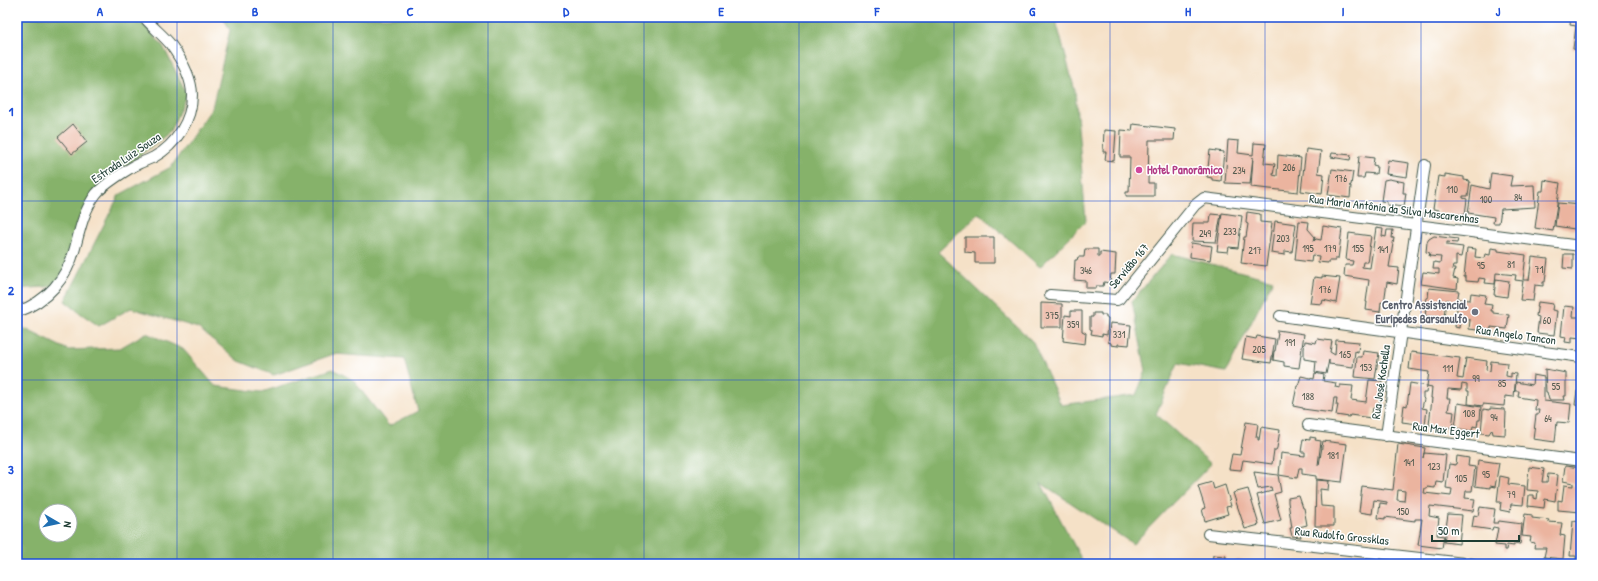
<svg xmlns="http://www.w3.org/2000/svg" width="1598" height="581" viewBox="0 0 1598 581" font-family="'Patrick Hand',sans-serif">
<rect width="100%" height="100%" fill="#fff"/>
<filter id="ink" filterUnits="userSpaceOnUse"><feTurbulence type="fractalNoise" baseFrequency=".025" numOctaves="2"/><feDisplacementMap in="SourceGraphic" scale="8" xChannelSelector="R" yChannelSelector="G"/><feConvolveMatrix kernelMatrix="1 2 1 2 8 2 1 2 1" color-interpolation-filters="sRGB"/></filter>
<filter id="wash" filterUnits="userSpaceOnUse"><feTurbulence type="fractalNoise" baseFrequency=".012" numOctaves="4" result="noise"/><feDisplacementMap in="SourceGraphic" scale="16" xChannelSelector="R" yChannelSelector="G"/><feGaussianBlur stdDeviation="0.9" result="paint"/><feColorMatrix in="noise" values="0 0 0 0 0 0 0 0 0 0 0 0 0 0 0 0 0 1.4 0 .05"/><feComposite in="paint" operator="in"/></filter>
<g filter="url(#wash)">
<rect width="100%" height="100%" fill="#f5e1c7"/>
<!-- forest -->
<path fill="#86b26b" stroke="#527850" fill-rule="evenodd" d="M17 17H137L163 46 187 94 170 132 99 187 58 286 17 289Z
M223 17H1055L1075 91 1086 221 1040 267 979 213 938 252 1033 342 1061 405 1136 395 1146 371 1132 301 1172 254 1273 280 1226 372 1178 363 1156 414 1211 464 1133 544 1041 483 1084 564H17V325L68 350 120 348 146 333 183 349 215 386 262 392 333 369 353 380 389 426 418 411 404 359 334 354 274 375 239 361 198 328 131 308 99 326 80 313 65 301 119 195 171 167 212 108 230 30ZM46 511H70V535H46Z"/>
<g id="blocks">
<!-- building -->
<path fill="#ebb49f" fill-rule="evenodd" d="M1524 17H1546V19L1540 18V21Z
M1571 17H1581V50L1573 49 1576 26 1570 25Z
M73 124 87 142 72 154 58 137Z
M1133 124 1175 129 1174 140H1149L1148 183H1154V196H1126V192H1129L1130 157H1120L1121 130 1132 131Z
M1104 130 1116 131 1114 161 1105 160 1106 152H1103Z
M1228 140 1239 141 1238 153 1253 155 1254 143 1266 144 1264 163 1275 164 1273 175 1277 176 1278 155 1301 158 1298 192 1251 187 1253 157 1250 184 1225 183Z
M1306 149 1321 151 1318 173 1324 174 1322 194 1301 191Z
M1210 150 1224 152 1221 181 1212 180V178L1207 177Z
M1332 153 1351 155 1350 160 1331 157Z
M1359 156 1374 158 1373 165 1377 166 1376 174 1365 173 1364 178H1357Z
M1388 160 1409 163 1407 177 1386 174Z
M1332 169 1353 172 1351 185 1349 186H1351L1350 198 1328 195Z
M1491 173 1512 176 1510 186 1534 185 1535 207 1501 209 1499 223H1493L1494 217 1468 213 1472 185 1489 189Z
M1445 174 1464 177V180L1470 181 1468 196H1463V198L1467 199 1465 215 1458 214V216L1438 213 1439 210 1433 209 1438 176 1445 177Z
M1389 179 1404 182 1403 193H1406L1404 207 1387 205V202L1381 201 1384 180Z
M1544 180 1560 183 1553 231 1535 228 1540 191H1543Z
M1558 203 1581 205V230L1555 226Z
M1247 212 1260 214V222L1272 223 1266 266 1241 263 1244 237H1246L1248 224 1246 223Z
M1222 213 1242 216 1238 248 1229 247 1228 252 1217 251Z
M1211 214 1221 215 1216 242 1192 241 1193 223H1210Z
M1275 221 1296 224 1292 252 1285 251V255L1271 253Z
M1299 221 1309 222 1308 229 1315 237 1314 241 1316 239 1321 240 1323 226 1342 229 1338 259H1335V261H1328V263L1318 262 1319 256 1312 255 1311 262 1295 260Z
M1376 228 1383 229 1382 236 1386 237 1387 230H1393L1392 238H1394L1389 267 1399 268 1397 284 1387 282 1384 303 1381 302 1380 312 1366 310 1367 302H1366L1369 280 1344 276 1345 265H1352L1353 261 1346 260 1349 233 1371 236 1367 262H1363L1362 267 1370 268Z
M1434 236 1458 239 1457 243 1447 242V245L1463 247 1461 257 1456 256V266H1453L1452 269H1455L1453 278 1458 279 1457 289 1421 284 1423 272 1439 274V269H1433L1434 262 1440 263 1441 257 1429 256 1430 253 1426 252 1427 242 1429 239Z
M965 237H994V263H975V253L965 252Z
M1191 243 1212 246 1210 260 1190 257Z
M1467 248 1476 249 1475 257 1484 258 1485 254 1490 255 1491 248 1498 249V251L1526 255 1523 280H1529L1532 257 1548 259 1545 282H1543V286L1535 285 1533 301 1520 300 1523 281 1515 280 1516 275 1496 273 1495 284 1485 283 1486 279 1479 278 1478 282 1466 281V277H1464Z
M1085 249H1098V256H1100V252L1116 254 1115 274H1111L1110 283 1104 282 1103 286H1096V288H1086V281L1074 280 1075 260H1077L1078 257H1084Z
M1564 254H1573V269L1563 268Z
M1322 276 1340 278 1336 303 1323 300 1322 304 1310 303 1314 277 1322 278Z
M1496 279 1509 281 1507 297 1494 295Z
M1429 288 1459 291 1456 306 1448 305V300H1446L1444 317 1425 316 1426 309H1424L1426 298H1428Z
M1471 293 1486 295 1484 304 1492 305 1491 311H1493V313L1509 315 1507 329 1491 327V329H1485V331L1469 329 1470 320 1460 319 1459 328 1455 327 1458 299 1470 300Z
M1538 302 1553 304 1552 310 1557 311 1554 335 1537 333 1539 317 1536 316Z
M1041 303 1062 304V327H1041Z
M1564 306 1574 307 1573 317H1581V338L1572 337V343L1565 342 1566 337 1561 336Z
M1071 311H1082V331L1086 333 1085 344 1063 341 1065 315 1071 316Z
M1093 313H1101V315H1106V318H1108L1107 335 1102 334V336L1091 334 1092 330 1090 329V317H1093Z
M1110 323 1131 325 1129 345 1118 344V346L1111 345V343L1108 342Z
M1277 330 1304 334 1299 368 1284 366V362L1273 360 1274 351H1275L1278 333H1277Z
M1257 336 1275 339 1271 363 1242 359 1246 337 1256 339Z
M1317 339 1332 341 1330 352 1335 355 1336 340 1359 342 1358 352 1355 351 1353 367 1329 364V360L1326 374 1315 372 1316 361 1304 359V349L1305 341 1316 343Z
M1363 351 1379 353 1375 379 1355 377 1357 357H1362Z
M1411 352 1460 358 1457 378 1463 379 1466 358 1487 361 1486 370 1490 371 1491 361 1507 363 1506 376 1511 377V373L1516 374 1514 397 1505 396 1504 406 1483 404V406L1468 404 1469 391H1467V385L1462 384 1461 390 1448 389 1447 398H1450L1448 411 1454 412 1452 428 1429 425 1432 398H1431L1432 387 1427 386 1426 393H1423V398L1424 399 1422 408 1427 409 1425 425 1402 422 1404 405 1407 406 1410 383 1427 386 1429 372 1409 369Z
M1545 369 1566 373V396H1564L1565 400H1549L1547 392H1546Z
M1315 373 1324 375 1323 381 1336 383 1335 387 1340 388V385L1353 386 1351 400 1366 402 1369 380 1382 381 1379 409 1373 408 1371 418 1350 415 1349 417 1336 415 1338 405H1336L1337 398H1334L1332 413 1303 409V408L1293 406 1297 386H1298L1301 376 1314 379Z
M1533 375 1544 377V401L1571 404 1569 423 1557 422 1555 442 1533 439 1536 415H1538L1539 410H1535L1536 400 1518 397 1519 391H1515L1516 382 1532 385Z
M1577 391 1581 392V406L1575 405Z
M1458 403 1481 407 1480 420H1478L1477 427 1473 426 1472 431 1455 428Z
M1490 408 1504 409V411L1506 412 1505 435 1493 434 1492 429 1489 434 1481 433 1483 409 1490 410Z
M1246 422 1258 424 1256 437H1258V440H1259L1261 427 1280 430 1277 448 1276 450H1274L1272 464 1243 460 1241 470 1229 469 1232 454 1240 455Z
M1310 437 1316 438 1315 440 1321 441 1318 465H1319L1323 441 1347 444 1342 482 1316 479V476L1302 474V468H1299L1297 478 1279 475 1281 453 1305 456V452H1301L1303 439 1310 440Z
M1398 444 1425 448 1423 458 1424 453 1446 455 1443 482 1436 481 1435 488 1427 487V488H1425L1424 493 1451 496 1452 489 1446 488 1449 464 1456 465 1457 456 1469 458 1468 466 1475 467 1472 491H1466L1465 498 1475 499 1473 511 1430 506 1429 516 1439 518 1437 535 1444 536 1442 548 1418 545 1422 519H1415V521L1385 517V519L1378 518 1380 503 1387 504V502L1374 500 1372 514 1359 512 1362 486 1393 490ZM1398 490 1405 491 1404 501 1397 500Z
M1478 460 1499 463 1495 487 1490 486V488L1475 486Z
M1565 466 1581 468V512L1558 510V500L1562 501 1564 485 1573 486V483L1563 481Z
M1529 467 1544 469 1542 482H1547L1548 474 1558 475 1555 501 1545 499 1544 508 1528 506 1529 495H1534V498L1537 499 1538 491 1527 490Z
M1254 472 1278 475 1281 492 1274 494 1281 520 1265 524 1257 495 1272 491 1271 487 1258 489Z
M1500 476 1509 478 1508 484 1525 486 1523 505 1511 504 1510 512 1500 510 1501 502H1497Z
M1316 480 1329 481 1328 490 1320 489 1321 506 1334 507V526H1315Z
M1212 482 1214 489 1225 485 1231 506 1226 507 1228 514 1205 521 1202 509 1205 508 1198 486Z
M1248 489 1259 525 1245 529 1233 493Z
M1299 496 1303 508H1304L1307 525 1299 527 1301 537 1292 536 1290 528H1292L1288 502V498Z
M1480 507 1495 509 1493 523H1498L1499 521 1522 524 1520 544 1514 543V546L1507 545 1506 550H1504V546L1495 545 1498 528 1493 527 1492 530 1472 527 1474 515 1478 516Z
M1448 514 1462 515 1459 544 1444 542Z
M1525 514 1532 515V518L1549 520 1548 522 1562 523 1560 535 1565 536 1563 559 1544 557 1546 548H1534L1535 543 1530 542 1531 537 1522 536Z
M1573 521 1581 522V560L1576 559V556H1570Z
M1213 555 1226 556 1225 564H1212Z
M1236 560 1252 562V564H1234Z"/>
</g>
</g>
<g filter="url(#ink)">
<use href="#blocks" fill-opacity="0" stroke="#3f564a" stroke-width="1"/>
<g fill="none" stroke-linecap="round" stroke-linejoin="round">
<defs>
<path id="minor" d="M1050 295 1117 300 1119 299 1195 205 1204 198 1581 246
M17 312C47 302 67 278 75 248 80 229 84 210 96 194 103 185 129 168 140 163 145 161 150 159 154 157 176 145 192 120 192 95 192 78 181 59 171 45 163 35 152 27 144 17
M1280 316 1581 357
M1308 425 1581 461
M1386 436 1425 165
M1208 534 1473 564"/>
</defs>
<!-- minor casing -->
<use href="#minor" stroke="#3f564a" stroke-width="12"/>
<!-- minor -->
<use href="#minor" stroke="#fff" stroke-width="10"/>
</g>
</g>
<!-- grid -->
<path fill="none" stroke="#1d4ed8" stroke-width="1" stroke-opacity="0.55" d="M177 17V564M333 17V564M488 17V564M644 17V564M799 17V564M954 17V564M1110 17V564M1265 17V564M1421 17V564M17 201H1581M17 380H1581"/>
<!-- markers -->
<circle fill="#d1479c" stroke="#fff" stroke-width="1.5" cx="1139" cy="170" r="4"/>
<circle fill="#6b7280" stroke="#fff" stroke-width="1.5" cx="1475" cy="312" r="4"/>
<g text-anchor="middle" stroke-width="3" stroke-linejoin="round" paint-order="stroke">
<!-- number labels -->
<g font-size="10" fill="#525b4f">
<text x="1289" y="171">206</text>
<text x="1239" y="174">234</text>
<text x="1341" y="182">176</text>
<text x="1452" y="193">110</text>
<text x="1518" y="201">84</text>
<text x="1486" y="203">100</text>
<text x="1230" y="235">233</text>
<text x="1205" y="237">249</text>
<text x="1283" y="242">203</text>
<text x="1308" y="252">195</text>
<text x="1330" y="252">179</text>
<text x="1358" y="252">155</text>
<text x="1383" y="253">141</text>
<text x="1255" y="254">217</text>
<text x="1511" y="268">81</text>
<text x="1481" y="269">95</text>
<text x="1539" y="273">71</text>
<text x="1086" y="274">346</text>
<text x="1325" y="293">176</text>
<text x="1052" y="319">375</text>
<text x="1547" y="324">60</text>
<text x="1073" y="328">359</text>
<text x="1119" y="338">331</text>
<text x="1290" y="346">191</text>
<text x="1259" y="353">205</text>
<text x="1345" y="358">165</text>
<text x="1366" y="371">153</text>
<text x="1448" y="372">111</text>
<text x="1476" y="382">99</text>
<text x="1502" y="387">85</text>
<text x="1556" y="390">55</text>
<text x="1308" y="400">188</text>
<text x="1469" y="417">108</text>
<text x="1494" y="421">94</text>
<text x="1548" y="422">64</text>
<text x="1333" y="459">181</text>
<text x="1409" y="466">141</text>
<text x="1434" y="470">123</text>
<text x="1486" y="478">95</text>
<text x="1461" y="482">105</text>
<text x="1511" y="498">79</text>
<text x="1403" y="515">150</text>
</g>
<!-- street labels -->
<g font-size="12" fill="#1f3d34" stroke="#fff">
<text transform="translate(126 158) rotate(-34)" y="4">Estrada Luiz Souza</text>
<text transform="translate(1394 209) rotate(7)" y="4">Rua Maria Antônia da Silva Mascarenhas</text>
<text transform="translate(1129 266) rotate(-50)" y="4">Servidão 167</text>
<text transform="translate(1516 335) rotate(8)" y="4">Rua Angelo Tancon</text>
<text transform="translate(1381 382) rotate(-82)" y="4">Rua José Kochella</text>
<text transform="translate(1446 430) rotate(7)" y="4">Rua Max Eggert</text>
<text transform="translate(1342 536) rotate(6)" y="4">Rua Rudolfo Grossklas</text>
</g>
<!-- hotel labels -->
<g font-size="12" font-weight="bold" fill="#b23c85" stroke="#fff" text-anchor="start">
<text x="1147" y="174">Hotel Panorâmico</text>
</g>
<!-- worship labels -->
<g font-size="12" font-weight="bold" fill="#5b616d" stroke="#fff" text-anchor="end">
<text x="1467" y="309">Centro Assistencial<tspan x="1467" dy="14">Eurípedes Barsanulfo</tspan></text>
</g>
</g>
<!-- margin -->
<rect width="1598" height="581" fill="none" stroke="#fff" stroke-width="44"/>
<!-- north arrow -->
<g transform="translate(58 523) rotate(99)"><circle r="19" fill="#ffffff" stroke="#a5b1ae"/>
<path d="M0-3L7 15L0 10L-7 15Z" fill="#1f6fb2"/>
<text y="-6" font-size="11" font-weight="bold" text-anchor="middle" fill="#1f3d34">N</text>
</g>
<!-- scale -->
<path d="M1432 535v6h87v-6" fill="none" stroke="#1f3d34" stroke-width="2"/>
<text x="1438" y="535" font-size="12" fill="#1f3d34" stroke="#ffffff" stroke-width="3" paint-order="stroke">50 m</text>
<rect x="22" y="22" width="1554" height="537" fill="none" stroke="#1d4ed8" stroke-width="1.5"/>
<g font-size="13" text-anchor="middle" font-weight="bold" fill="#1d4ed8">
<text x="100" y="16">A</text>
<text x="255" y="16">B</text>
<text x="410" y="16">C</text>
<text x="566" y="16">D</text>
<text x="721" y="16">E</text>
<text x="877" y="16">F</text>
<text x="1032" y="16">G</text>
<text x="1188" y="16">H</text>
<text x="1343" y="16">I</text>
<text x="1498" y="16">J</text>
<text x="11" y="116">1</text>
<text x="11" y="295">2</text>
<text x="11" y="474">3</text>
</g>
</svg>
